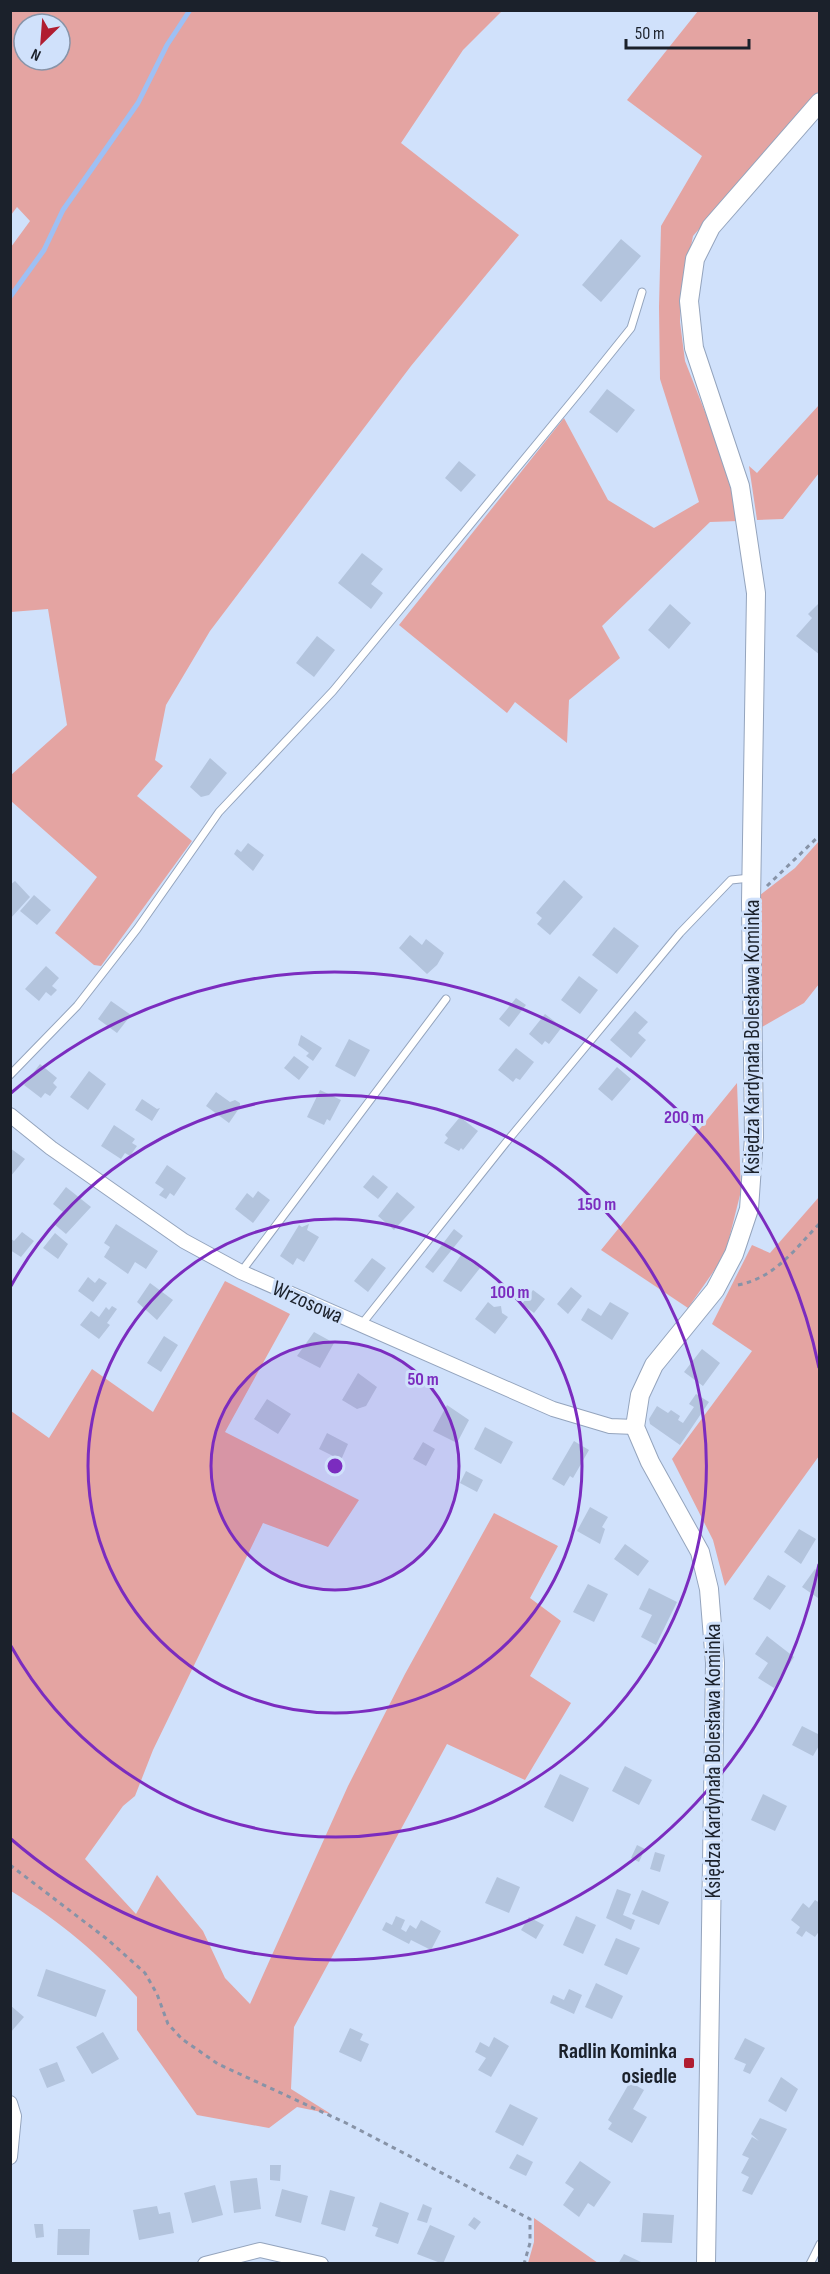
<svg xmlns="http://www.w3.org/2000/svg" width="830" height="2274" viewBox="0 0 830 2274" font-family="'Sofia Sans Condensed',sans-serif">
<rect width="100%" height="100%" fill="#d0e1fb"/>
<!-- green -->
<path fill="#e4a4a2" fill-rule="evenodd" d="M11 10 502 11 463 50 401 143 519 235 411 366 210 631 166 705 155 760 163 766 137 796 192 841 101 966 94 965 55 933 97 877 11 801V775L67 725 48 609 11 612V247L30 221 17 207 11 215ZM24 24H60V60H24Z
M698 11H819V91L693 236 681 296 680 322 685 361 731 478 739 521 710 522 602 626 620 658 569 700 567 743 515 702 507 713 399 625 564 418 608 500 654 528 699 502 660 379 659 307 661 226 702 156 627 100Z
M819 405V473L783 519 757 520 749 466 757 473Z
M819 841V984L804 1003 753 1032 751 902 795 868Z
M737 1083 741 1191 725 1255 688 1308 601 1250Z
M819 1197V1456L725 1586 713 1540 672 1459 752 1351 712 1324 752 1245 770 1253Z
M225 1281 290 1314 225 1432 359 1500 328 1547 263 1523 153 1750 135 1796 123 1806 85 1859 136 1914 157 1875 203 1931 225 1978 250 2004 348 1786 405 1674 494 1513 558 1546 530 1598 561 1621 530 1676 571 1703 525 1780 447 1744 294 2027 291 2089 331 2114 297 2107 269 2128 197 2115 137 2030V1997C96 1951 63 1924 11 1891V1411L49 1438 92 1369 153 1412Z
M534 2218 598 2263H528L534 2242Z"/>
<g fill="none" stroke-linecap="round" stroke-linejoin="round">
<!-- stream -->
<path stroke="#9ec0f4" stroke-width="5" d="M10 297 44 250 63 210 138 103 167 45 190 10"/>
</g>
<!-- building -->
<path fill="#b3c4dd" d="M621 239 641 256 601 302 582 285Z
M607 389 635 410 617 433 589 412Z
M459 461 476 475 461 492 445 478Z
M362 553 383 569 371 584 383 593 371 609 338 583Z
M820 602V655L796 636 812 618 808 614Z
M670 604 691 623 669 649 648 630Z
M317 636 335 650 314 677 296 663Z
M210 758 227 773 209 795 201 797 190 787Z
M248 843 264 855 253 871 234 854 237 849 241 852Z
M564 880 583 897 550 935 537 924 542 918 536 913Z
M15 881 30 897 10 919V885Z
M34 895 51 910 37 925 20 911Z
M614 927 639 946 617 974 592 955Z
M410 935 422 945 426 939 444 953 437 965 427 974 399 948Z
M46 966 59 978 52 986 57 990 51 996 46 992 39 1001 25 989Z
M579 976 598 990 580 1014 561 1000Z
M516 998 526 1005 509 1027 499 1019Z
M111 1001 131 1015 117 1033 98 1019Z
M635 1011 648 1022 638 1033 646 1040 631 1058 610 1040Z
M545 1014 562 1027 549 1044 545 1041 542 1045 529 1034Z
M301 1035 322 1048 313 1061 306 1056 309 1053 298 1045Z
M349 1039 370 1050 355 1077 335 1066Z
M516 1048 534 1062 520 1080 516 1078 513 1082 498 1070Z
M294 1056 309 1067 299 1080 284 1068Z
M40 1064 57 1078 53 1083 57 1087 50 1096 45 1093 41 1098 24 1085Z
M617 1067 631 1079 612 1101 598 1089Z
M89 1071 106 1084 88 1110 70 1097Z
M320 1090 341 1100 330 1121 327 1119 324 1125 307 1117Z
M216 1092 230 1102 235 1100 240 1103V1107L229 1123 206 1106Z
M142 1099 157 1109 160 1108 152 1121 135 1110Z
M460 1117 478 1131 463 1150 461 1148 459 1151 444 1143 448 1138 445 1135Z
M114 1125 135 1139 132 1143 137 1146 130 1156 125 1153 121 1159 101 1146Z
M10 1148 25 1159 10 1177Z
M167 1165 186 1178 174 1196 170 1193 166 1199 159 1195 164 1189 155 1183Z
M373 1175 388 1187 378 1199 363 1187Z
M66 1187 91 1207 66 1234 54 1224 63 1212 53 1204Z
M258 1191 270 1200 253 1223 235 1209 247 1193 253 1198Z
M397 1192 415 1207 394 1230 378 1216Z
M116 1224 158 1251 146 1269 135 1262 128 1274 104 1257 110 1247 104 1243Z
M309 1224 307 1230 319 1237 304 1262 297 1258 293 1265 280 1256 299 1225 302 1227Z
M454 1229 463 1236 433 1273 425 1267Z
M22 1232 34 1241 21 1257 10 1250V1238L14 1241Z
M55 1233 68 1244 58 1259 43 1248Z
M461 1255 480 1268 461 1292 443 1281Z
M372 1258 386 1268 368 1292 354 1281Z
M88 1277 95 1283 99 1278 107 1283 93 1302 78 1291Z
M150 1283 173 1300 157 1320 137 1302Z
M571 1287 582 1296 568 1314 557 1304Z
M533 1290 545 1299 534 1313 522 1304Z
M488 1302 494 1307 501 1306 502 1313 508 1317 495 1334 475 1319Z
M610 1302 629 1313 612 1340 581 1320 588 1308 601 1316Z
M112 1306 117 1309 107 1323 110 1325 99 1339 80 1325 91 1311 99 1317 106 1307 109 1310Z
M314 1332 334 1343 320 1368 297 1356Z
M164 1336 178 1345 161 1372 147 1363Z
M702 1349 720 1363 703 1386 684 1372Z
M358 1373 377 1387 366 1406 357 1409 342 1400Z
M696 1394 709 1402 680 1445 650 1424 649 1419 657 1406 668 1413 671 1410 680 1416 678 1420 683 1423 694 1407 689 1404Z
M267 1399 291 1414 278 1434 254 1419Z
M447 1405 469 1420 457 1443 433 1431Z
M485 1427 513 1442 501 1464 474 1449Z
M327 1433 348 1444 341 1460 319 1449Z
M574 1441 589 1450 573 1478 570 1476 564 1486 552 1479Z
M423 1442 435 1449 426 1466 413 1459Z
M466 1471 483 1480 477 1492 460 1483Z
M590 1507 608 1517 602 1527 605 1529 600 1544 577 1531Z
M799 1529 816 1539 801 1564 784 1552Z
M625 1544 649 1561 638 1576 614 1559Z
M815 1569 820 1573 818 1598 802 1587Z
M768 1575 786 1586 770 1610 753 1599Z
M588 1584 608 1594 594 1622 573 1612Z
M649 1588 677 1602 656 1645 641 1637 652 1615 639 1609Z
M767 1636 794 1657 774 1688 758 1678 768 1663 755 1654Z
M802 1726 820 1735V1744L813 1756 792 1745Z
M625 1766 652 1780 639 1805 612 1791Z
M560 1774 589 1788 573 1822 544 1807Z
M763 1794 787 1806 775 1831 751 1820Z
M637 1845 645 1849 639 1862 631 1858Z
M655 1852 665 1855 660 1872 650 1869Z
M497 1877 520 1887 509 1913 485 1903Z
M617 1889 631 1894 623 1915 635 1920 631 1930 606 1918Z
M642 1890 669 1902 659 1925 632 1914Z
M815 1900 820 1903V1930L815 1937 806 1931 802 1937 796 1933 800 1927 791 1920 803 1903 809 1908Z
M396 1916 405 1920 401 1929 406 1932 410 1925 416 1929 421 1920 441 1931 431 1950 411 1940 409 1944 382 1930 386 1922 392 1925Z
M576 1916 596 1925 583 1954 563 1945Z
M529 1917 544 1925 536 1939 521 1930Z
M616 1938 640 1948 627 1975 604 1965Z
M46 1969 106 1990 96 2017 37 1996Z
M596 1983 623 1996 612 2019 585 2007Z
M569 1989 582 1995 574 2014 550 2003 553 1995 564 2000Z
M10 2005 24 2017 10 2033Z
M350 2028 363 2034 360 2040 369 2044 361 2062 339 2052Z
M103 2032 119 2059 92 2074 76 2047Z
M494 2037 509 2046 491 2077 478 2070 486 2058 475 2052 480 2042 489 2047Z
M745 2038 765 2048 750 2074 743 2071 746 2064 734 2059Z
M57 2062 65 2081 47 2088 39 2069Z
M781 2077 798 2089 786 2112 768 2101Z
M630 2082 644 2090 633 2109 647 2117 632 2143 608 2129 612 2123 608 2120Z
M510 2104 538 2118 523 2146 495 2132Z
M760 2118 787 2129 752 2195 742 2191 749 2177 741 2173 749 2158 742 2155 752 2137 759 2141 751 2134Z
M517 2154 533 2162 526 2176 509 2168Z
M580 2161 611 2182 594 2207 588 2203 579 2217 563 2205 574 2189 565 2183Z
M270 2165H281L280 2181 270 2180Z
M257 2178 261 2209 234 2213 230 2181Z
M215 2185 223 2215 192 2223 184 2193Z
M282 2189 308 2196 301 2223 275 2216Z
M330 2190 355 2197 345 2231 321 2224Z
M380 2202 409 2213 398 2244 375 2236 378 2228 372 2226Z
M423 2204 432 2208 427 2223 417 2220Z
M157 2206 159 2214 170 2212 174 2233 139 2240 133 2210Z
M643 2213 674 2215 672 2243 641 2242Z
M474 2217 481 2222 475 2230 468 2225Z
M34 2224H43L44 2237 36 2238Z
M430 2225 455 2236 443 2264 417 2254Z
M58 2229H90L89 2255H57Z
M624 2254 641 2262 640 2264H618Z"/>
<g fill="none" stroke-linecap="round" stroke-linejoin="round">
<defs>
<path id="service" d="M10 1075 77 1006 137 929 219 812 333 691 582 389 631 328 642 292
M241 1272 446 999
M361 1325 508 1140 680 933 731 880 750 878
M810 2264 820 2244"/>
<path id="minor" d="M10 1115 51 1148 184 1241 241 1272 553 1409 610 1426 635 1427
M10 2103 14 2116 10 2157
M205 2264 260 2250 321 2264"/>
<path id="tertiary" d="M706 2264 715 1663 709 1589 700 1552 650 1462 635 1427 640 1395 654 1365 715 1290 734 1254 749 1209 754 1137 751 902 756 593 740 486 694 348 689 301 695 259 711 227 820 102"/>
</defs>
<!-- service casing -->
<use href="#service" stroke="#94a4bd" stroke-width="9"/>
<!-- minor casing -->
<use href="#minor" stroke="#94a4bd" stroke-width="16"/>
<!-- tertiary casing -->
<use href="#tertiary" stroke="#94a4bd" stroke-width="20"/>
<!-- path -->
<path stroke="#8793a7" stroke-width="3" stroke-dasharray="4.5 4.5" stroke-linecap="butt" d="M767 886 820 835
M738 1285C776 1277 794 1250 820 1223
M10 1865 107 1939 145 1973 157 1994 168 2024 182 2039 218 2064 346 2123 530 2219V2243L524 2264"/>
<!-- service -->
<use href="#service" stroke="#fff" stroke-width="7"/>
<!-- minor -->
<use href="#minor" stroke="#fff" stroke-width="14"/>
<!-- tertiary -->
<use href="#tertiary" stroke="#fff" stroke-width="18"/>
</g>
<!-- distance rings -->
<circle cx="335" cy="1466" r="124" fill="#7b2cbf" fill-opacity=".12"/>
<g fill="none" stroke="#7b2cbf" stroke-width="3">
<circle cx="335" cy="1466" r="124"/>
<circle cx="335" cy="1466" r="247"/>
<path d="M11 1286A371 371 0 1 1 11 1646"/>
<path d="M819 1564A494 494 0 0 1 11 1839M11 1093A494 494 0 0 1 819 1368"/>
</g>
<!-- markers -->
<rect fill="#b01d31" stroke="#d0e1fb" stroke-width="2" x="683" y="2057" width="12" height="12" rx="3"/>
<g text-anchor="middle" stroke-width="6" stroke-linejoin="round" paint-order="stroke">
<!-- street labels -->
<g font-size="22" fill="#1b212b" stroke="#d0e1fb">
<text transform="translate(751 1037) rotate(-90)" y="8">Księdza Kardynała Bolesława Kominka</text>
<text transform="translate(308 1301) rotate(24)" y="8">Wrzosowa</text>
<text transform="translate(712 1761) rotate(-90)" y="8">Księdza Kardynała Bolesława Kominka</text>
</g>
<!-- poi labels -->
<g font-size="22" font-weight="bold" fill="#1b212b" stroke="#d0e1fb" text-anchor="end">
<text x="677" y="2058">Radlin Kominka<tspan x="677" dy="25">osiedle</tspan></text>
</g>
</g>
<circle cx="335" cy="1466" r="9" fill="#7b2cbf" stroke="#d0e1fb" stroke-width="3"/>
<g font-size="18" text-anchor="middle" font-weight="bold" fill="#7b2cbf" stroke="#d0e1fb" stroke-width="6" stroke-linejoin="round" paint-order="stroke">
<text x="684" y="1123">200 m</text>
<text x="597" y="1210">150 m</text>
<text x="510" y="1298">100 m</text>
<text x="423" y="1385">50 m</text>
</g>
<!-- border -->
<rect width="830" height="2274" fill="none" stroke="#1b212b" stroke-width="24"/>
<!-- north arrow -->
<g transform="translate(42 42) rotate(205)"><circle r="28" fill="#d0e1fb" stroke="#8894a8" stroke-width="1.5"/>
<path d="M0-4.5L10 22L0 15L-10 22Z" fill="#b01d31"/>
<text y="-9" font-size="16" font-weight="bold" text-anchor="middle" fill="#1b212b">N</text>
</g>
<!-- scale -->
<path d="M626 39v9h123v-9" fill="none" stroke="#1b212b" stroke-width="3"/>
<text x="635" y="39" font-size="18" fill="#1b212b" stroke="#d0e1fb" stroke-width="4.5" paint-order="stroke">50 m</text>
</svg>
